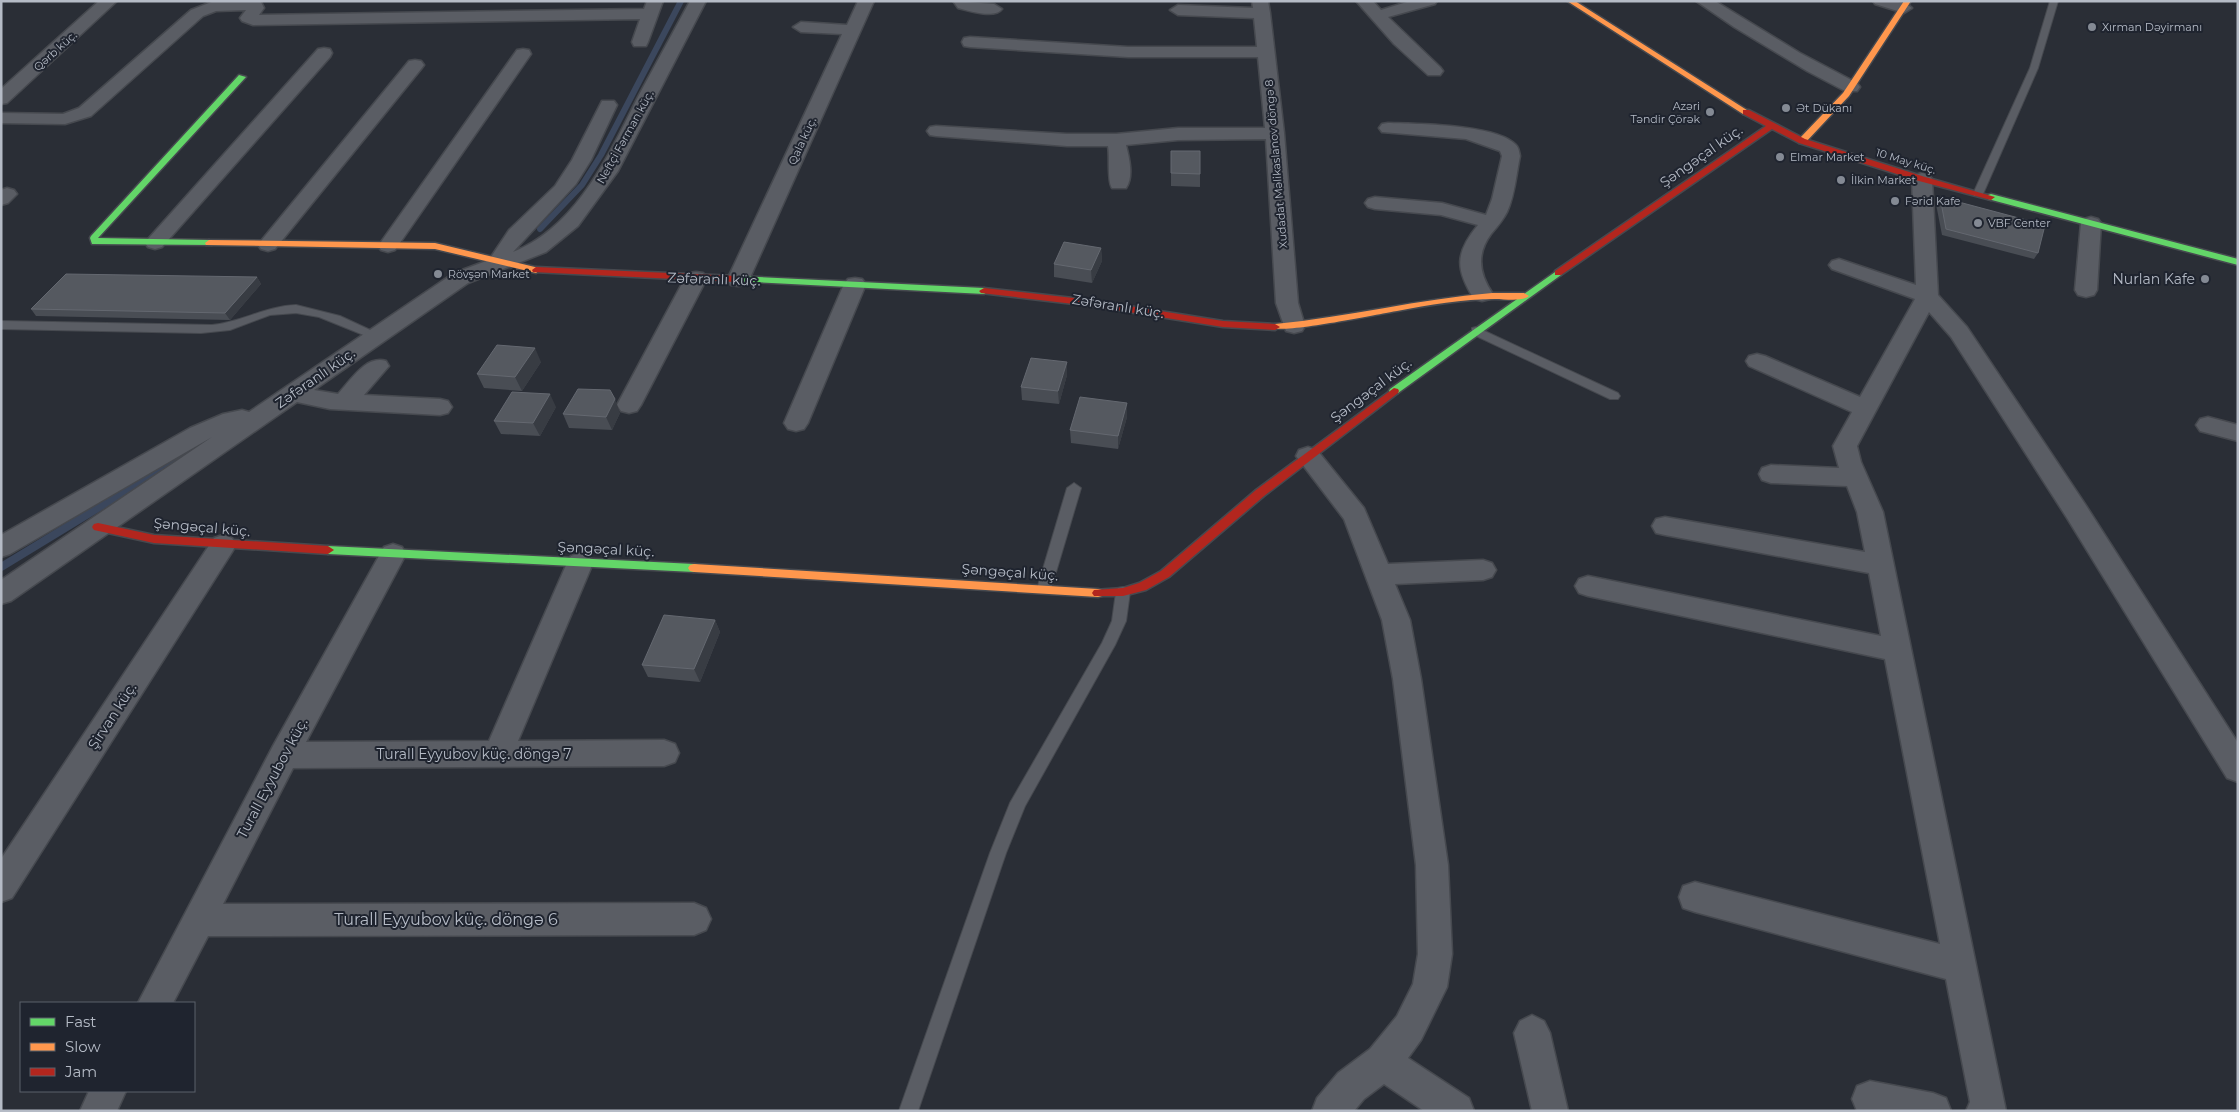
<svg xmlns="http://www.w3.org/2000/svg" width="2239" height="1112" viewBox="0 0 2239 1112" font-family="Montserrat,sans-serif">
<rect width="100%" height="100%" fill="#2a2e36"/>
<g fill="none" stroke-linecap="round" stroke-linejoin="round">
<!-- stream-far1 -->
<path stroke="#3b475d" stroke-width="6" d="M540 229 582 185 601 155 681 1"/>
<!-- stream -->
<path stroke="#3b475d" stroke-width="8" d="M1 567 185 455"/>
<defs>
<path id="lane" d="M2050 1H2058L2038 68 1983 194 1982 196H1974L1973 194 2030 68Z
M296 305 340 316 381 335 375 339 371 338 319 317 296 313 270 315 230 330 201 333 1 329V321L212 325C242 322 266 306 296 305Z
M1476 327 1618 393 1620 396 1618 399H1610L1472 334V328Z
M1074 483 1081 488 1051 589 1049 593H1039L1037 589 1067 488Z
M1123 587 1128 588 1130 592 1126 621 1115 645 1025 806 1006 853 918 1111H899L990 853 1010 803 1102 643 1112 621 1116 592 1118 588Z"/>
<path id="street" d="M99 1H117L7 103 1 104V89Z
M214 1 261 2 264 8 259 15 644 9 647 1H663L648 42 646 46H634L632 42 640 19 253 25 242 21 240 18 246 10 216 11 203 16 91 116 65 124 1 123V113L63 114 79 108 191 10Z
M690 1H706L618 171 578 226 546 252 468 283 314 390 338 394C351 380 366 355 386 361L389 366 364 395 440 399 448 401 452 407 448 413 440 415 330 409 297 402 11 601 1 604V580L212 437 10 554 1 557V535L190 428 223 414 242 410 249 412 454 273 489 260 509 230 555 186 572 160 602 101H614L617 105 591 160 576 184 513 252C578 226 609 154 639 95 656 64 673 32 690 1Z
M858 1H874L749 280 745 285 738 286 731 285 727 280 842 34 801 32 793 27 801 22 847 25Z
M953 1 994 4 1002 9C995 19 969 11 958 8Z
M1252 1H1268L1270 13 1284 133 1298 303 1305 326 1302 331 1294 333 1286 331 1276 303 1266 139 1178 140 1126 145C1129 157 1134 177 1126 188H1112C1107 181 1110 156 1108 146H1067L936 136 930 135 927 131 930 127 936 126 1067 134H1116L1178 128H1265L1258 57H1128L970 47 964 46 962 42 964 38 970 37 1128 47H1257L1254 18 1178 15 1170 10 1178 5 1253 8Z
M1356 1H1373L1381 10 1410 1H1437L1435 4 1388 17 1440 67 1443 71 1440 75H1428L1394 44Z
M1696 1H1715L1800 53 1857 83 1860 87 1857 91H1845L1807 71 1734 27Z
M1873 1C1885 1 1904 0 1912 8L1904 13 1875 4Z
M324 48 330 49 332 53 330 57 162 247 155 249 148 247 145 243 148 239 318 49Z
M523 49 529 50 531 54 395 250 388 252 381 250 378 246 381 242 517 50Z
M415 60 421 61 424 65 421 69 275 249 268 251 261 249 258 245 261 241 409 61Z
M1388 123C1416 124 1497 124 1516 145 1519 148 1519 152 1520 156 1516 175 1515 195 1507 212 1503 220 1497 227 1491 234 1476 254 1479 274 1493 294L1490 299 1482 301 1474 299C1455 269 1455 253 1478 225L1441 215 1375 209 1368 207 1365 203 1368 199 1375 197 1442 203 1486 215 1492 199 1502 156 1500 151 1466 139 1382 132 1379 128 1382 124Z
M1922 173 1929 175 1932 179 1938 295 1967 327 2085 504 2238 743V782L2227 778 2067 518 1951 337 1929 312 1857 446 1861 462 1883 512 2006 1111H1966L1970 1102 1946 979 1695 912 1683 908 1679 897 1683 886 1695 882 1940 944 1885 659 1588 596 1579 593 1575 586 1579 579 1588 576 1881 636 1869 573 1665 535 1656 533 1652 526 1656 519 1665 517 1865 552 1857 512 1847 486 1771 483 1762 480 1759 474 1762 468 1771 465 1839 468 1833 446 1852 412 1749 366 1746 361 1749 356 1757 354 1765 356 1860 397 1915 299 1832 269 1829 265 1832 261 1839 259 1916 285 1912 179 1915 175Z
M7 188 14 190 17 194 8 203 1 205V190Z
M2091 217 2098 219 2101 223 2097 290 2094 295 2086 297 2078 295 2075 290 2081 223 2084 219Z
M696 272 703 273 707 278 641 405 637 411 629 413 621 411 617 405 685 278 689 273Z
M855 278 862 279 866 284 808 423 804 429 796 431 788 429 784 423 844 284 848 279Z
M2208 417 2238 425V441L2200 431 2196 425 2200 419Z
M1308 447 1317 450 1364 508 1388 564 1483 560 1492 563 1496 570 1492 577 1483 580 1395 584 1410 620 1421 679 1448 865 1452 954 1447 987 1421 1040 1408 1058 1469 1098 1474 1111H1424L1384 1084 1364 1099 1354 1111H1312L1317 1098 1338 1073 1370 1049 1397 1016 1413 984 1418 954 1416 865 1393 679 1382 620 1344 519 1296 456 1299 450Z
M223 535 232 538 236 545 232 552 12 898 1 902V859L214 538Z
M393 544 402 547 406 554 306 742 489 741 567 563 571 556 580 553 589 556 593 563 518 741 664 740 675 744 679 753 675 762 664 766 293 768 223 904 694 903 706 908 711 919 706 930 694 935 208 936 173 1003H138L273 746 384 547Z
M1532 1015 1544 1021 1550 1033 1568 1111H1532L1514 1033 1520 1021Z
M1870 1081 1933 1093 1946 1098 1951 1111H1857L1852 1099 1857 1086Z
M89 1091H126L117 1111H80Z"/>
<path id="fast" d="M239 75 246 77 98 238 209 240 213 243 212 245 92 244 90 238 91 236Z
M1991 194 2238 259V265L1988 199V195Z
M1558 270 1562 273 1561 275 1398 393H1390L1389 391 1390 389Z
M736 276 984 288 989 291 984 294 733 281V277Z
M328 546 694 564 698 565 700 568 698 571 694 572 328 554 322 550Z"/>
<path id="slow" d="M1567 1H1575L1750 112 1743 114Z
M1904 1H1911L1849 96 1805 143H1799V139L1843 93Z
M209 240 435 243 539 268 540 270 536 273 435 249 206 245 205 243Z
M1492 293H1524L1529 296C1522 302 1505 299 1495 299 1463 299 1429 305 1397 311 1379 314 1279 335 1270 327L1275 324C1348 317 1419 299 1492 293Z
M694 564 1098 589 1102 590 1104 593 1102 596 1098 597 694 572 690 571 688 568 690 565Z"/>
<path id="jam" d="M1743 110H1749L1805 139 1925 177 1995 197 1991 200 1919 181 1799 143 1772 129 1561 275H1555V271L1766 126 1743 114Z
M536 267 736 276 741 279 736 282 533 272 532 270Z
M984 288 1091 300 1223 321 1275 324 1280 327 1275 330 1223 327 1091 306 981 293 979 291Z
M1394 388 1398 389 1399 391 1398 393 1264 496 1169 577 1146 590 1123 596H1094L1092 593 1094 590 1123 588 1139 583 1161 571 1256 490Z
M98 523 154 535 328 546 334 550 328 554 154 543 94 530 92 527 94 524Z"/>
</defs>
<!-- lane casing -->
<use href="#lane" stroke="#46494f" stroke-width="2"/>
<!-- street casing -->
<use href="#street" stroke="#46494f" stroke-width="3"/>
<!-- fast casing -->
<use href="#fast" stroke="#46494f" stroke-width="3"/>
<!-- slow casing -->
<use href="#slow" stroke="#46494f" stroke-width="3"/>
<!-- jam casing -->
<use href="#jam" stroke="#46494f" stroke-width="3"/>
<!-- lane -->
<use href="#lane" fill="#5a5d64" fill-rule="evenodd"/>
<!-- street -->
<use href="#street" fill="#5a5d64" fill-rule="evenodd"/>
<!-- fast -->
<use href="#fast" fill="#63d668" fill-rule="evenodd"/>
<!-- slow -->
<use href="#slow" fill="#ff974d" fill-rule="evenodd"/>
<!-- jam -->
<use href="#jam" fill="#b3261e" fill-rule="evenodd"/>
</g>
<!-- wall -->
<path fill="#494d54" d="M1171 151 1200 174V187L1171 186Z
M1940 197 2038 253 2034 259 1942 235 1936 204Z
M1101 248 1102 261 1092 283 1054 277V264Z
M257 277 261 284 230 320 36 316 31 309Z
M541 362 522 391 484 388 477 374Z
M1067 375 1059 404 1022 400 1021 387Z
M1127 403V417L1118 449 1071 443 1070 430Z
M556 407 540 436 501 434 494 421Z
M620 413 612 430 569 428 563 414Z
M715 620 720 632 700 682 648 677 642 665Z"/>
<!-- shaded-wall -->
<path fill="#383c43" d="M1101 248 1102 261 1092 283 1091 270Z
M257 277 261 284 230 320 225 313Z
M535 348 541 362 522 391 515 377Z
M1067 362V375L1059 404 1058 391Z
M550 394 556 407 540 436 533 423Z
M615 399 620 413 612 430 606 417Z
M1127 403V417L1118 449V436Z
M715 620 720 632 700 682 694 669Z"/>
<!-- building -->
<path fill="#555960" stroke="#646870" d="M1171 151H1200V174L1171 173Z
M1940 197 2045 225 2038 253 1946 229Z
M1064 242 1101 248 1091 270 1054 264Z
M66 274 257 277 225 313 31 309Z
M497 345 535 348 515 377 477 374Z
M1031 358 1067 362 1058 391 1021 387Z
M578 389 610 390 615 399 606 417 563 414Z
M512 392 550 394 533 423 494 421Z
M1080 397 1127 403 1118 436 1070 430Z
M664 615 715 620 694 669 642 665Z"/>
<!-- markers -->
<g fill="#848a94" stroke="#1f242f" stroke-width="2">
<circle cx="2092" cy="27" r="5"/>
<circle cx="1786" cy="108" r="5"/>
<circle cx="1710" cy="112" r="5"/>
<circle cx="1780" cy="157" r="5"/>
<circle cx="1841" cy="180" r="5"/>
<circle cx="1895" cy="201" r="5"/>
<circle cx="1978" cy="223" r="5"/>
<circle cx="438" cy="274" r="5"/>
<circle cx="2205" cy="279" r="5"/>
</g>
<g text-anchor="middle" stroke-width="4" stroke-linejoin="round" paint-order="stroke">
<!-- far-poi labels -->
<g font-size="11" fill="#b5bbc6" stroke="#1f242f" text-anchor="start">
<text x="2102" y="31">Xırman Dəyirmanı</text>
<text x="1700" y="110" text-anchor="end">Azəri<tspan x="1700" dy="13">Təndir Çörək</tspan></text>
<text x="1796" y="112">Ət Dükanı</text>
<text x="1790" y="161">Elmar Market</text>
<text x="1851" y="184">İlkin Market</text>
<text x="1905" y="205">Fərid Kafe</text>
<text x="1988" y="227">VBF Center</text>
<text x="448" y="278">Rövşən Market</text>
</g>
<!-- far-street labels -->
<g font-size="11" fill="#b5bbc6" stroke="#1f242f">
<text transform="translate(55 51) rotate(-42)" y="4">Qərb küç.</text>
<text transform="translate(625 137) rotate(-61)" y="4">Neftçi Fərman küç.</text>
<text transform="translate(802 141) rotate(-65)" y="4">Qala küç.</text>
<text transform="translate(1906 161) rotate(17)" y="4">10 May küç.</text>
<text transform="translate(1276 164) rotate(-95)" y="4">Xudadat Məlikaslanov döngə 8</text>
</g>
<!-- street labels -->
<g font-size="14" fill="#b5bbc6" stroke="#1f242f">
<text transform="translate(1701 156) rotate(-35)" y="5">Şəngəçal küç.</text>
<text transform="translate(714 279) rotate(2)" y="5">Zəfəranlı küç.</text>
<text transform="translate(1118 306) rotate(9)" y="5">Zəfəranlı küç.</text>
<text transform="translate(315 378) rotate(-35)" y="5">Zəfəranlı küç.</text>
<text transform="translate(1371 390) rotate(-37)" y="5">Şəngəçal küç.</text>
<text transform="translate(202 527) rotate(5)" y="5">Şəngəçal küç.</text>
<text transform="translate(606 549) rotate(3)" y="5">Şəngəçal küç.</text>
<text transform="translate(1010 572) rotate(4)" y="5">Şəngəçal küç.</text>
<text transform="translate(112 716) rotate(-57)" y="5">Şirvan küç.</text>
<text x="474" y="759">Turall Eyyubov küç. döngə 7</text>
<text transform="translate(272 778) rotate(-62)" y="5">Turall Eyyubov küç.</text>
</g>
<!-- poi labels -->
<g font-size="14" fill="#b5bbc6" stroke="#1f242f" text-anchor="end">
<text x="2195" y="284">Nurlan Kafe</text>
</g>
<!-- near-street labels -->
<g font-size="16" fill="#b5bbc6" stroke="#1f242f">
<text x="446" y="925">Turall Eyyubov küç. döngə 6</text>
</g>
</g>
<!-- border -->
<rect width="2239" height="1112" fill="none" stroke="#b5bbc6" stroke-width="5"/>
<!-- legend -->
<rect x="20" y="1002" width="175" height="90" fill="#1f242f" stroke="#5b606b"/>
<rect x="30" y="1018" width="25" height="8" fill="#63d668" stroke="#5b606b"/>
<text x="65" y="1027" font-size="15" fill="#b5bbc6">Fast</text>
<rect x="30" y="1043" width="25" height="8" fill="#ff974d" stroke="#5b606b"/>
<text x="65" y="1052" font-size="15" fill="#b5bbc6">Slow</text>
<rect x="30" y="1068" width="25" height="8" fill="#b3261e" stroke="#5b606b"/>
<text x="65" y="1077" font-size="15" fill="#b5bbc6">Jam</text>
</svg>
